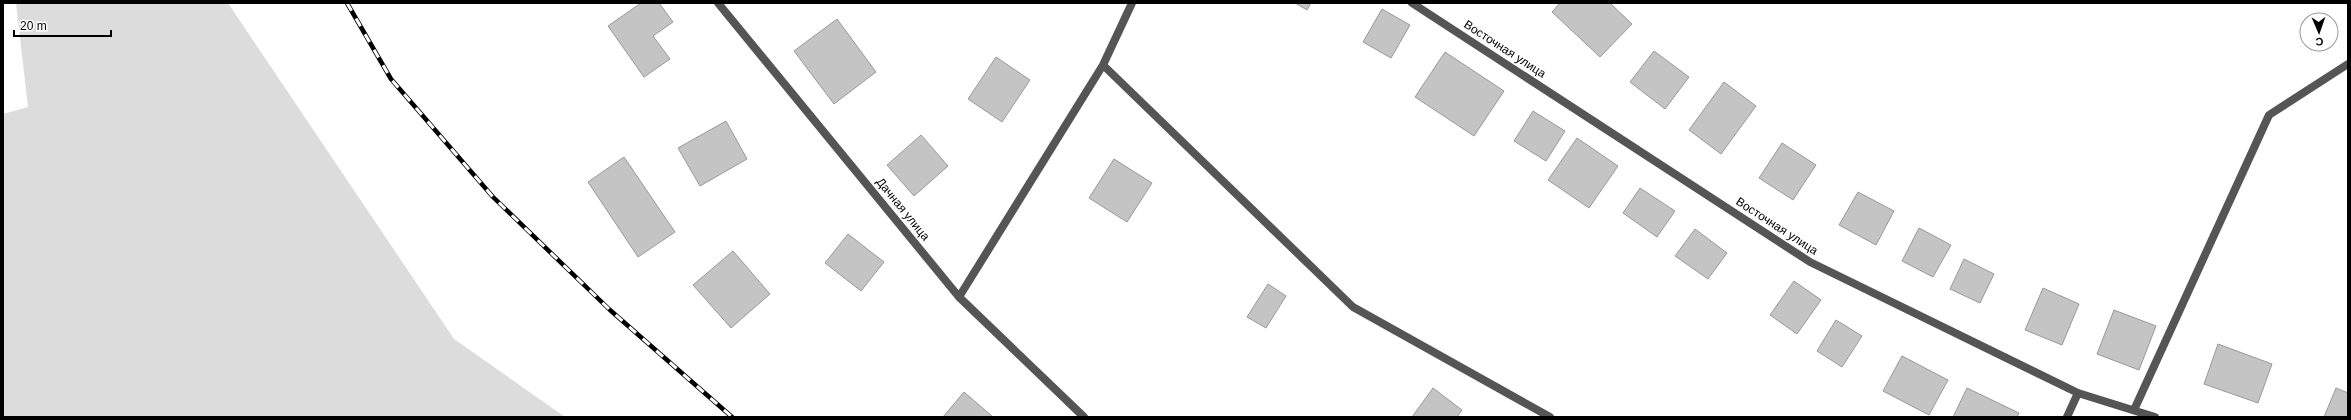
<svg xmlns="http://www.w3.org/2000/svg" width="2351" height="420" viewBox="0 0 2351 420" font-family="Helvetica,sans-serif">
<rect width="100%" height="100%" fill="#fff"/>
<!-- green -->
<path fill="#dcdcdc" d="M16 3H228L454 339 565 417H3V114L28 107Z"/>
<!-- building -->
<path fill="#c4c4c4" stroke="#999" d="M641 3H659L673 22 653 36 670 59 644 77 608 26Z
M1295 3H1311L1307 10Z
M1560 3H1610L1632 24 1600 57 1552 12Z
M1382 9 1410 25 1391 58 1363 42Z
M837 19 876 72 834 104 794 51Z
M1654 51 1689 77 1665 109 1630 82Z
M1445 52 1504 91 1474 136 1415 97Z
M996 57 1030 80 1002 122 968 99Z
M1724 82 1756 106 1721 154 1689 130Z
M1533 111 1565 131 1546 161 1514 141Z
M726 121 747 159 700 186 678 148Z
M921 135 948 166 914 196 887 165Z
M1577 138 1618 166 1589 208 1548 180Z
M1782 143 1816 165 1793 200 1759 178Z
M624 157 675 232 638 257 588 182Z
M1114 159 1152 183 1127 222 1089 198Z
M1640 188 1675 211 1657 237 1623 213Z
M1858 192 1894 211 1876 245 1839 225Z
M1919 228 1951 245 1933 277 1902 261Z
M1695 229 1727 253 1708 279 1675 256Z
M848 234 884 262 861 291 825 263Z
M733 251 770 294 731 328 693 285Z
M1964 259 1994 274 1980 303 1950 289Z
M1794 281 1821 300 1797 334 1770 315Z
M1268 284 1286 296 1266 328 1247 317Z
M2043 288 2079 304 2062 345 2025 330Z
M2114 310 2156 326 2139 370 2097 354Z
M1836 320 1862 336 1842 367 1817 351Z
M2218 344 2272 364 2258 403 2204 384Z
M1902 356 1948 380 1929 415 1883 391Z
M1433 388 1462 410 1457 417H1412Z
M1967 388 2019 413 2017 417H1953Z
M2336 388 2348 393V417H2324Z
M964 392 993 417H943Z"/>
<g fill="none" stroke-linecap="round" stroke-linejoin="round">
<!-- minor -->
<path stroke="#555" stroke-width="8" d="M718 3 959 297 1084 417
M1412 3 1810 262 2078 393 2155 417
M1103 65 1353 307 1550 417
M959 297 1103 65 1132 3
M2134 410 2269 115 2348 64
M2067 417 2078 393"/>
<defs>
<path id="rail" d="M347 3 391 79 493 197 610 310 732 417"/>
</defs>
<!-- rail casing -->
<use href="#rail" stroke="#000" stroke-width="4.5"/>
<!-- rail -->
<use href="#rail" stroke="#fff" stroke-width="3" stroke-dasharray="9" stroke-linecap="butt"/>
</g>
<g text-anchor="middle" stroke-width="3" stroke-linejoin="round" paint-order="stroke">
<!-- street labels -->
<g font-size="12" fill="#000" stroke="#fff">
<text transform="translate(1505 49) rotate(33)" y="4">Восточная улица</text>
<text transform="translate(903 209) rotate(51)" y="4">Дачная улица</text>
<text transform="translate(1777 226) rotate(33)" y="4">Восточная улица</text>
</g>
</g>
<!-- border -->
<rect width="2351" height="420" fill="none" stroke="#000000" stroke-width="8"/>
<!-- north arrow -->
<g transform="translate(2319 32) rotate(178)"><circle r="19" fill="#ffffff" stroke="#999999"/>
<path d="M0-3L7 15L0 10L-7 15Z" fill="#000000"/>
<text y="-6" font-size="11" font-weight="bold" text-anchor="middle" fill="#000000">С</text>
</g>
<!-- scale -->
<path d="M14 30v6h97v-6" fill="none" stroke="#000000" stroke-width="2"/>
<text x="20" y="30" font-size="12" fill="#000000" stroke="#ffffff" stroke-width="3" paint-order="stroke">20 m</text>
</svg>
